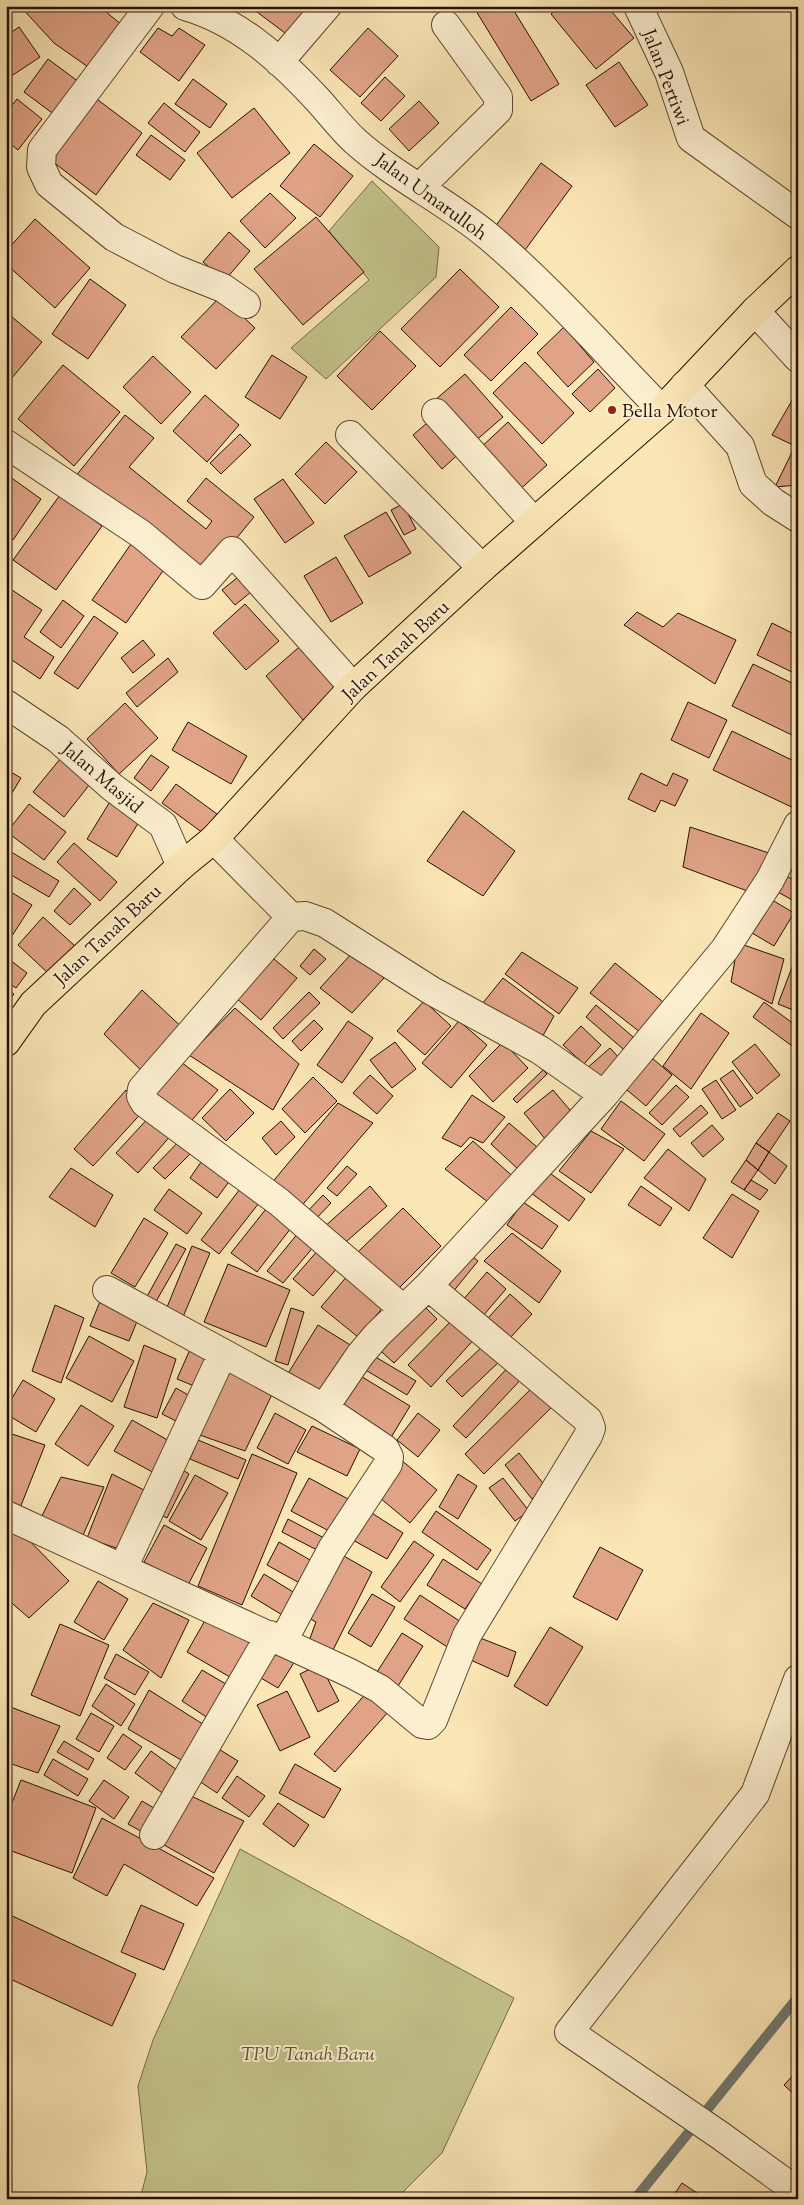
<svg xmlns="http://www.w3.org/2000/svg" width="804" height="2205" viewBox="0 0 804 2205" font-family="'Sorts Mill Goudy',serif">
<rect width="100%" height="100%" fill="#fbe6b6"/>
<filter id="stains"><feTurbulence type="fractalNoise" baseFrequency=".004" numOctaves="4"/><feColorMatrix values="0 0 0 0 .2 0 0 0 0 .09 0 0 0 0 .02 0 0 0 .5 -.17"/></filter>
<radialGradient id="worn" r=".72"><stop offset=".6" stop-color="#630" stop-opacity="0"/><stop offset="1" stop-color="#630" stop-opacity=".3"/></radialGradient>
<!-- green -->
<path fill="#c3c38b" stroke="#746a47" d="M372 181 439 247 436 277 326 379 291 348 369 280 329 231Z
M240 1849 514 1998 442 2153 396 2199H140L147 2172 138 2086 153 2040Z"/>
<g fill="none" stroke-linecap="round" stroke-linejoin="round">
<!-- stream -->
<path stroke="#717870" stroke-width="10" d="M635 2199 798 1997"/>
</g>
<!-- building -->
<path fill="#e0a387" stroke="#261003" d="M20 6H99L123 26 91 69 54 43Z
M249 6H311L289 36Z
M473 6H511L559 84 531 101Z
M561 6H607L634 38 596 69 551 14Z
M19 27 40 57 10 77 6 71V36Z
M158 28 172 36 179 28 205 45 179 81 140 52Z
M368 28 398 56 360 97 330 70Z
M48 59 79 82 55 115 24 92Z
M619 62 648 105 615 127 586 85Z
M385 77 405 96 381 121 361 103Z
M193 79 227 104 210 128 175 104Z
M94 97 142 133 96 195 48 158Z
M17 99 42 119 18 150 6 140V113Z
M419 101 439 123 409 151 389 129Z
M164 103 200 132 185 152 148 123Z
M254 108 290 153 232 198 197 153Z
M151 135 185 160 170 180 136 155Z
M314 144 353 176 320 217 280 186Z
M541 163 572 186 525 250 495 227Z
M270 193 296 218 265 248 240 221Z
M316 217 364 272 303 325 254 269Z
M35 219 90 268 55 308 6 264V251Z
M229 232 250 251 225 280 203 262Z
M460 269 499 307 440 367 401 329Z
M90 279 126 305 88 359 52 334Z
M221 296 255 328 216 369 181 337Z
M511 307 538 334 491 381 464 355Z
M6 312 42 342 6 385Z
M564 327 594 362 568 387 537 353Z
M380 331 416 366 372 410 337 376Z
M272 355 307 377 280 419 245 397Z
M153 356 191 392 161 424 123 387Z
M525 362 574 413 542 444 493 393Z
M63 365 120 412 74 466 18 419Z
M598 369 615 388 590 412 572 394Z
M465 374 503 417 473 443 434 401Z
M205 395 239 425 207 462 173 431Z
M794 397 798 399V485L775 487 795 446 772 435Z
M125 415 154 438 129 467 206 529 212 521 187 501 206 478 254 517 202 580 75 477Z
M434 417 463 450 442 469 413 435Z
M508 422 547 465 516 493 477 451Z
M240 434 251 445 221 474 210 463Z
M326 442 357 472 325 504 295 474Z
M6 474 41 499 13 540 6 535Z
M283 479 314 523 285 543 254 499Z
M60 495 102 526 56 590 13 560Z
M403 504 416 529 404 535 391 510Z
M386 512 411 553 369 577 344 536Z
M131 544 165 568 126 623 92 600Z
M336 557 363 603 331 622 304 576Z
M243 573 256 588 235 605 222 590Z
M6 586 42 610 24 637 54 657 40 679 6 656Z
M63 600 84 616 61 648 40 632Z
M245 604 279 641 246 670 213 633Z
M637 612 663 627 678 613 736 640 715 684 624 625Z
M94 616 118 633 78 689 54 673Z
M772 623 798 636V675L757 655Z
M143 640 155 655 133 673 121 658Z
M305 642 343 687 303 720 266 676Z
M168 658 178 672 137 707 126 693Z
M753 664 798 686V738L732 706Z
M688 702 727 720 709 758 671 740Z
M125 703 158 738 119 774 87 739Z
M188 722 247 756 231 784 172 750Z
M732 731 798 763V810L713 770Z
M151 755 169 767 151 791 134 778Z
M60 759 90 784 64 817 33 792Z
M6 769 21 778 6 803Z
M641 773 667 786 673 773 688 780 675 806 661 800 655 812 628 799Z
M176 784 217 814 203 833 162 803Z
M114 795 144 814 117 857 87 839Z
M29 804 66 832 44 860 7 832Z
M463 811 515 851 483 896 427 861Z
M690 827 769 853 750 892 683 867Z
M798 841V875L782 867Z
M74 843 117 882 100 901 57 862Z
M8 850 59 881 49 897 6 872Z
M782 874 798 882V903L774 890Z
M74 888 91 904 70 925 54 911Z
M6 889 32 905 6 945Z
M767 897 794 913 774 946 747 930Z
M43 917 75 946 49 974 18 945Z
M738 943 784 959 772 1004 731 982Z
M314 949 326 959 310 975 300 966Z
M353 952 384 978 352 1013 320 988Z
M522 952 578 988 559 1014 505 974Z
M269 955 297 978 261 1020 234 996Z
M6 957 27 973 16 988 6 981Z
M794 962 798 964V1012L778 1004Z
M615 963 668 1006 645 1036 590 993Z
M503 978 554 1016 536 1048 478 1009Z
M6 988 14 994 6 1005Z
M142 990 187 1032 148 1077 104 1034Z
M309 992 320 1003 283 1039 273 1028Z
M424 1001 451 1026 425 1055 397 1031Z
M764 1002 798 1027 796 1049 753 1017Z
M596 1005 640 1043 630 1055 586 1017Z
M235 1008 299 1064 273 1110 189 1055Z
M701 1013 729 1033 691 1089 663 1066Z
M314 1020 323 1029 301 1051 292 1041Z
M348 1021 373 1038 342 1083 317 1065Z
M459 1021 487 1045 451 1088 422 1063Z
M581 1026 601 1045 584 1064 563 1045Z
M395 1042 416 1069 392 1088 370 1060Z
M503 1042 528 1068 493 1102 469 1076Z
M755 1044 780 1075 757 1094 732 1062Z
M610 1048 621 1060 597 1081 586 1069Z
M646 1053 672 1075 646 1106 620 1084Z
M181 1062 218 1090 186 1127 147 1098Z
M543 1070 547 1074 517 1103 513 1099Z
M733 1070 753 1098 740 1107 720 1079Z
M370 1075 393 1096 377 1114 353 1093Z
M313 1077 337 1101 305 1133 282 1109Z
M716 1080 736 1110 722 1119 702 1089Z
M676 1085 689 1097 662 1125 649 1113Z
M230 1089 254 1113 226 1141 202 1118Z
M126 1090 146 1108 93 1166 74 1149Z
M553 1090 575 1116 546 1140 524 1113Z
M472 1095 505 1117 483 1143 470 1137 461 1147 442 1138Z
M621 1101 665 1134 644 1161 601 1129Z
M338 1103 373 1123 298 1210 266 1190Z
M701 1105 708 1113 680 1137 673 1129Z
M778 1113 790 1121 769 1152 756 1143Z
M152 1114 173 1133 138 1173 116 1153Z
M281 1121 295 1137 276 1155 262 1138Z
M509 1123 537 1147 518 1169 491 1144Z
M712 1125 724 1139 703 1157 691 1143Z
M591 1131 624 1149 591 1193 559 1171Z
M186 1134 198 1146 165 1179 153 1168Z
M473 1141 518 1181 497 1209 445 1169Z
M756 1143 769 1152 758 1170 746 1160Z
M668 1149 706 1179 689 1211 644 1178Z
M208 1152 236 1172 217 1198 190 1178Z
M769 1152 787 1166 775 1184 758 1170Z
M746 1160 758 1170 744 1190 731 1182Z
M347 1166 357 1174 337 1196 327 1188Z
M71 1168 113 1195 95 1227 49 1197Z
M543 1168 585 1199 569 1221 527 1190Z
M751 1180 768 1190 760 1200 744 1190Z
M370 1186 387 1206 340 1247 323 1228Z
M641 1186 672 1208 660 1226 628 1205Z
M169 1189 202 1213 187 1234 154 1210Z
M240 1189 259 1203 219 1254 201 1240Z
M732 1194 759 1211 732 1258 703 1238Z
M323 1195 331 1203 312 1223 304 1215Z
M523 1202 558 1226 542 1249 507 1225Z
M403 1208 441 1246 394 1293 356 1254Z
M266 1209 291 1228 257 1272 231 1253Z
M144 1218 168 1233 135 1287 111 1273Z
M299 1232 315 1245 283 1283 267 1271Z
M512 1233 561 1271 539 1303 484 1261Z
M176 1244 186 1249 154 1305 145 1300Z
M192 1246 210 1253 180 1324 163 1317Z
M319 1249 339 1266 313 1296 293 1279Z
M464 1250 478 1261 452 1293 438 1281Z
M228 1264 290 1290 266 1347 204 1322Z
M487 1272 506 1289 482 1317 462 1301Z
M348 1275 385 1305 358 1337 321 1307Z
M510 1294 532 1314 510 1338 488 1318Z
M101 1299 140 1314 129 1341 90 1326Z
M417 1299 437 1319 394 1363 373 1344Z
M55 1305 84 1318 61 1383 32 1371Z
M291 1308 304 1312 288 1365 275 1361Z
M455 1317 477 1336 431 1387 408 1365Z
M318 1325 352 1346 325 1401 284 1380Z
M89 1336 134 1361 112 1402 66 1378Z
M485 1344 501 1360 462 1397 446 1381Z
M144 1345 176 1359 157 1418 124 1407Z
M192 1345 213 1354 199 1388 177 1379Z
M367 1352 416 1381 407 1395 359 1366Z
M514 1361 527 1373 466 1438 453 1426Z
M227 1365 277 1384 245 1451 197 1434Z
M354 1372 410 1406 387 1444 329 1409Z
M23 1380 55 1399 36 1432 6 1414V1408Z
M537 1383 556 1403 484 1474 465 1454Z
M176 1388 199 1401 186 1426 162 1414Z
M81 1405 114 1426 88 1466 55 1444Z
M275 1413 306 1430 288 1464 257 1448Z
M418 1413 440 1430 418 1457 397 1440Z
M132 1420 173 1443 156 1474 114 1451Z
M312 1426 360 1449 347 1476 297 1452Z
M6 1432 45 1445 20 1508 6 1502Z
M198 1440 246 1460 238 1479 190 1459Z
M519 1453 546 1487 532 1499 505 1465Z
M252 1454 297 1473 242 1605 198 1586Z
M400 1459 437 1490 410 1523 373 1492Z
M180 1468 189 1474 167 1518 157 1513Z
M112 1474 146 1491 122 1550 87 1538Z
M458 1474 477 1486 458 1519 439 1507Z
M195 1475 228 1493 201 1540 169 1521Z
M61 1477 104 1487 81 1540 37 1526Z
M309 1478 348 1499 331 1532 291 1511Z
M503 1478 529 1511 515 1521 489 1488Z
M367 1510 403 1533 387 1559 351 1539Z
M436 1511 491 1550 477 1570 422 1532Z
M288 1519 326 1539 319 1551 282 1532Z
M164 1525 207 1548 188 1585 144 1562Z
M15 1526 69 1581 29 1618 6 1598V1534Z
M414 1541 434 1555 400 1602 381 1587Z
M279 1542 317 1564 305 1586 267 1565Z
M600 1547 643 1570 617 1620 573 1597Z
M335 1551 372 1572 333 1650 309 1641 316 1622 301 1614Z
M443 1559 482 1584 465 1609 427 1585Z
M264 1574 298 1595 284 1616 251 1596Z
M98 1581 128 1599 104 1640 74 1622Z
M372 1594 395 1607 371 1647 348 1633Z
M420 1595 467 1626 452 1650 404 1619Z
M153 1603 189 1620 161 1678 123 1650Z
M207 1617 255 1646 235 1680 187 1652Z
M60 1624 109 1645 80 1716 31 1695Z
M550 1627 583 1647 547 1706 514 1686Z
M402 1633 423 1646 398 1686 377 1672Z
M470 1634 516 1652 508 1677 462 1656Z
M271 1646 295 1661 278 1688 254 1674Z
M116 1654 149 1672 135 1695 104 1678Z
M320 1664 339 1701 318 1712 300 1674Z
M202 1670 231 1687 211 1720 182 1701Z
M106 1684 135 1704 121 1726 92 1706Z
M149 1690 209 1728 188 1764 128 1729Z
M287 1691 310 1737 280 1751 257 1705Z
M367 1692 389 1711 335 1772 314 1754Z
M8 1706 60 1726 38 1773 6 1762V1711Z
M91 1713 114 1726 99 1752 76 1739Z
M123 1734 142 1747 125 1770 107 1758Z
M64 1741 94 1759 88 1770 57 1752Z
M217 1748 238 1761 217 1793 196 1779Z
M151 1751 181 1773 165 1795 135 1773Z
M53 1759 88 1779 78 1796 44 1775Z
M295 1764 341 1789 324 1818 279 1793Z
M237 1776 265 1796 249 1817 222 1798Z
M21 1780 96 1808 72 1873 6 1849V1818Z
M104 1780 129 1797 114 1819 89 1801Z
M187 1794 244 1821 214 1873 157 1841Z
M142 1801 159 1811 146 1834 128 1824Z
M278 1803 309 1825 294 1847 263 1824Z
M102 1818 214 1878 197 1906 124 1864 107 1896 73 1878Z
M141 1905 184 1924 164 1970 121 1952Z
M6 1913 136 1974 112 2026 6 1977Z
M798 2070V2098L784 2085Z
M682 2183 706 2199H671Z"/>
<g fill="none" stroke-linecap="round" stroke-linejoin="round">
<defs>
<path id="minor" d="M150 6 42 150 41 167 49 184 114 237 175 269 223 288 246 304
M185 6C238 21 280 59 317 99 329 112 341 128 355 141 395 177 446 201 488 236 549 287 606 353 662 410
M638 6 669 72 691 138 798 215
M279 62 327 6
M420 187 498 110V97L446 25
M755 311 798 358
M685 385 740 446 753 484 773 502 798 518
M436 413 534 522
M350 435 482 568
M6 444 141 534 202 585 232 551 353 687
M6 704 58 739 112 787 163 825 181 866
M214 839 291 917
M107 1290 324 1408 385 1449 389 1457 388 1464 332 1549 283 1641
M403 1309 279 1202 145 1103 141 1096 142 1089 291 917 305 916 325 923 432 991 540 1050 604 1095
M324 1408 360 1355 377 1335 428 1286 604 1095 725 949 770 880 798 825
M6 1515 350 1673 380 1689 422 1724 428 1725 433 1720 467 1635 588 1436 591 1428 588 1420 428 1286
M123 1568 223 1353
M798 1679 755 1794 569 2032 721 2136 798 2192
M154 1835 270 1635"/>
<path id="major" d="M6 1042 33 1004 181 866 214 839 353 687 482 568 662 410 755 311 798 270"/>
</defs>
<!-- minor casing -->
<use href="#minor" stroke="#5b4630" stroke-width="30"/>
<!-- major casing -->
<use href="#major" stroke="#261003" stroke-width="30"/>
<!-- minor -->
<use href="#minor" stroke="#fcefd0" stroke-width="28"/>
<!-- major -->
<use href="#major" stroke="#fbe6b6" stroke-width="28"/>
</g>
<!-- markers -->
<circle fill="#8f2418" stroke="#fcefd0" stroke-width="2" cx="612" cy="410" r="5"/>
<g text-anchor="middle" stroke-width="4" stroke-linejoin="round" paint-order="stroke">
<!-- street labels -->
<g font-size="19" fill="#261003" stroke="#fcefd0">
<text transform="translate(667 77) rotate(69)" y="7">Jalan Pertiwi</text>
<text transform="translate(432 196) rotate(36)" y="7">Jalan Umarulloh</text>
<text transform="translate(395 650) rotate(-43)" y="7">Jalan Tanah Baru</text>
<text transform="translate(103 777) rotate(40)" y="7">Jalan Masjid</text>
<text transform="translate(107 934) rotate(-43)" y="7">Jalan Tanah Baru</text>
</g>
<!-- poi labels -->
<g font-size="19" fill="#261003" stroke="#fcefd0" text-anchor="start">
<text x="622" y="417">Bella Motor</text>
</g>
<!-- park labels -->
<g font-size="19" font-style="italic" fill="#5d4f33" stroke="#fcefd0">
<text x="308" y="2060">TPU Tanah Baru</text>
</g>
</g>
<!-- margin -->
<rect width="804" height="2205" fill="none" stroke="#fbe6b6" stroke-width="25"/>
<rect x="8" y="8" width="789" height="2190" fill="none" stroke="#261003" stroke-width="2.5"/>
<rect x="12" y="12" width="779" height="2180" fill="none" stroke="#261003"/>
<rect width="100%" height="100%" filter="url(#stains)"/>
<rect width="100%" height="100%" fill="url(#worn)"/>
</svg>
